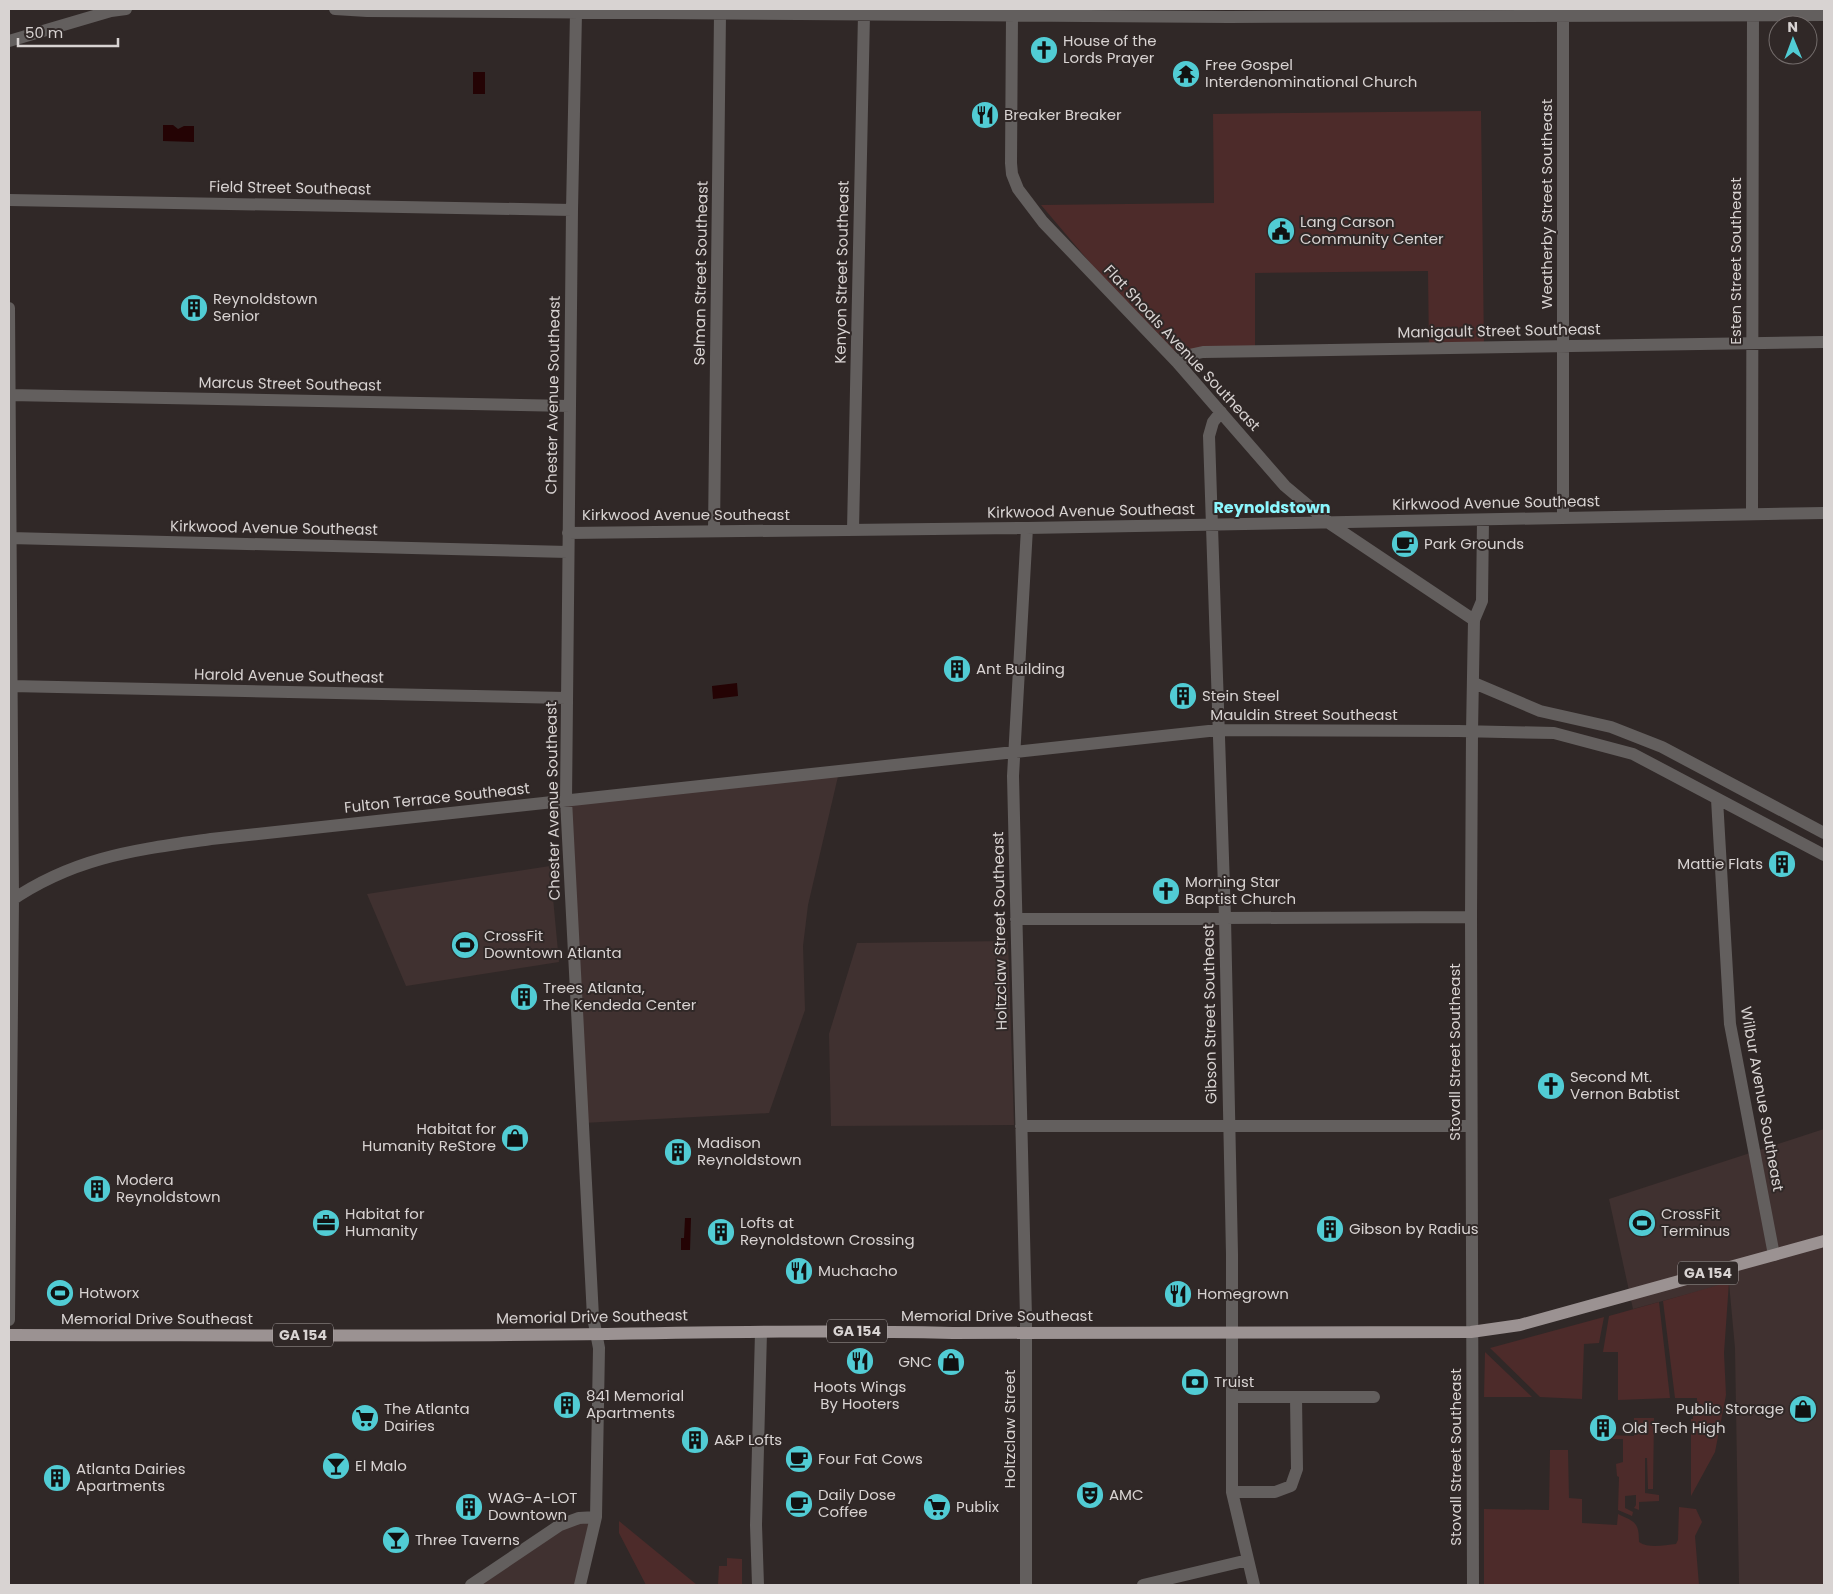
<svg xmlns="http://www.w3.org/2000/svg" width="1833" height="1594" viewBox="0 0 1833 1594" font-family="Poppins,sans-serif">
<rect width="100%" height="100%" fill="#302827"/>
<!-- built -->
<path fill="#403130" d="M839 772 808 905 803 946 805 1010 769 1113 583 1123 567 801Z
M550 866 559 962 406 986 367 894Z
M1008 941 1014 1125 831 1126 829 1034 857 943Z
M1824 1129V1585H1739L1735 1348 1729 1283 1633 1309 1609 1199Z
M596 1517 580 1585H475L560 1525Z"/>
<!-- green -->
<path fill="#4d2b2a" d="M1481 111 1484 350 1429 351 1428 271 1255 273V351L1166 352 1041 205 1214 203 1213 114Z
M1729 1282 1724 1353 1726 1395 1715 1452 1691 1496V1419H1693V1412H1697V1398H1675L1663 1301Z
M1659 1302 1670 1398 1618 1400V1352H1603L1609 1316Z
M1604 1317 1599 1343 1584 1344 1582 1399 1540 1397 1490 1348Z
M1485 1352 1532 1397H1484Z
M1634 1418H1654L1653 1489H1648L1647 1458H1645V1493L1659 1495V1501L1639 1502V1510L1634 1508 1636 1505V1495L1625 1496V1508L1633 1512 1632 1516 1618 1510 1619 1477 1617 1476 1616 1464 1623 1462V1439H1609L1608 1435 1634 1436Z
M1550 1450H1568L1569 1498 1582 1499V1523L1617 1525 1618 1514C1635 1522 1639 1522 1639 1542 1649 1549 1665 1545 1676 1544L1678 1540 1679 1507 1696 1509 1702 1522 1695 1536 1699 1585H1484V1509L1549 1510Z
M619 1521 697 1585H646L619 1533Z
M727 1558 742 1559V1585H718L719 1566H727Z"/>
<!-- water -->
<path fill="#240304" d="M473 72H485V94H473Z
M163 125H173L178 129 184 126H194V142L163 141Z
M737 683 738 696 713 699 712 686Z
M685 1218H691L690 1250H681V1238H684Z"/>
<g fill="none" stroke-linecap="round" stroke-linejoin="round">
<!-- minor -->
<path stroke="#635f5e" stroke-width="12" d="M335 9 367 11 1229 17 1824 15
M576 13 572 210 566 800 593 1317 599 1348 596 1517 580 1585
M1012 15 1011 163 1012 174 1018 189 1043 222 1177 362 1285 486 1329 523 1474 620
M9 41 111 11 126 9
M9 200 572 210
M9 308 13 899 9 1320
M1177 362 1189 355 1203 352 1824 342
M9 395 570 406
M1221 412 1213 422 1209 436 1225 918 1232 1254V1492L1254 1585
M1752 514 1753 9
M1563 518V9
M853 530 864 14
M714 531 720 14
M568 533 1027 528 1824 513
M10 538 568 552
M1474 683 1540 711 1611 727 1662 747 1824 833
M11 686 566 698
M1717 799 1730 1024 1774 1255
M9 902C74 857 135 850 211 839L1218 730 1458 731 1554 733 1633 754 1824 855
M1016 919 1471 917
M1021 1126H1471
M1232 1397H1374
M1232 1492H1275L1291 1486 1297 1469 1296 1397
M471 1585 560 1525 579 1518 596 1517
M758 1585 756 1525 761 1332
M1026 1585V1318L1013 776 1027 528
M1143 1585 1248 1560
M1473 1585 1471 917 1472 732 1474 620 1482 601 1483 520"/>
<!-- major -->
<path stroke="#9b9292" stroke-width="12" d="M9 1335C208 1335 407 1337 607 1334 722 1332 838 1330 953 1333L1471 1332 1520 1325 1824 1241"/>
</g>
<!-- icons -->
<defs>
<symbol id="church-disc" viewBox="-11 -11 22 22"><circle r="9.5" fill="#51ccd4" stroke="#302827"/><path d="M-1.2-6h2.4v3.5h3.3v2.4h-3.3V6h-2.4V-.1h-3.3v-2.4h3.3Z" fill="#111"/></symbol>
<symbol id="temple-disc" viewBox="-11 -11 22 22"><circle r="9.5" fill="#51ccd4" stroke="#302827"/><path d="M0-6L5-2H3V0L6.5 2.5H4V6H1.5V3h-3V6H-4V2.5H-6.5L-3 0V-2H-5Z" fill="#111"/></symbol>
<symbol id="restaurant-disc" viewBox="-11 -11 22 22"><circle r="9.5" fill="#51ccd4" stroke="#302827"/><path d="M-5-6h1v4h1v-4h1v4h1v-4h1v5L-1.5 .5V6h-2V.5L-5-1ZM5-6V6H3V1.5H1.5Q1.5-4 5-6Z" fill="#111"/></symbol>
<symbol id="civic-disc" viewBox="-11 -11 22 22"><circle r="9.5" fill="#51ccd4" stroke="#302827"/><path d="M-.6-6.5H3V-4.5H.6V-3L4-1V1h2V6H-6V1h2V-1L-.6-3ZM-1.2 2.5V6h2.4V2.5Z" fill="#111"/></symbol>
<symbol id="building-disc" viewBox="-11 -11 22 22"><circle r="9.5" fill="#51ccd4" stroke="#302827"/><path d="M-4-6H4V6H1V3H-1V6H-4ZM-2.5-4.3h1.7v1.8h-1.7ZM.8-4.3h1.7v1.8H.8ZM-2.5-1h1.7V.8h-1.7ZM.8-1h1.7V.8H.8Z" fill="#111"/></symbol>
<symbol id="cafe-disc" viewBox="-11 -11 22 22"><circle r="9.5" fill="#51ccd4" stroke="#302827"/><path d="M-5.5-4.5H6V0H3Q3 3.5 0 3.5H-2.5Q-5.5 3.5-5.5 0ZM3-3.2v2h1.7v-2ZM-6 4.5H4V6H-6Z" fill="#111"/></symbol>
<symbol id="stadium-disc" viewBox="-11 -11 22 22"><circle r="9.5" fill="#51ccd4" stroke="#302827"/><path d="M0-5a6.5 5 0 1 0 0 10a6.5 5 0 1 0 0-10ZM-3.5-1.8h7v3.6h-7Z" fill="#111"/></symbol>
<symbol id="shop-disc" viewBox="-11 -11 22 22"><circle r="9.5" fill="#51ccd4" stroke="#302827"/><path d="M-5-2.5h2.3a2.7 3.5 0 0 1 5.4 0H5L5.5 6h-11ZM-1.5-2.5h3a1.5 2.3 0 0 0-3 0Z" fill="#111"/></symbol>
<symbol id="office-disc" viewBox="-11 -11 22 22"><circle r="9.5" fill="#51ccd4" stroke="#302827"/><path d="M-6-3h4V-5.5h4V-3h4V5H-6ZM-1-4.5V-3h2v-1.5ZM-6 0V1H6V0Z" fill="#111"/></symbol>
<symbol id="bank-disc" viewBox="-11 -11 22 22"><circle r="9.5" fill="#51ccd4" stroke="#302827"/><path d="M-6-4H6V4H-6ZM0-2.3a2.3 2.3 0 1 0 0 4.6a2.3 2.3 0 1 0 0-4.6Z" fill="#111"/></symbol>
<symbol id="supermarket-disc" viewBox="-11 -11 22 22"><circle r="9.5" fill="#51ccd4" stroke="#302827"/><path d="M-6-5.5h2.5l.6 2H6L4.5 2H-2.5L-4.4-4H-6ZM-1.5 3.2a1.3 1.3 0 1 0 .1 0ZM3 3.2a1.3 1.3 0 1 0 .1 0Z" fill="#111"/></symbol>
<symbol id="bar-disc" viewBox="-11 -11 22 22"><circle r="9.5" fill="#51ccd4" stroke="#302827"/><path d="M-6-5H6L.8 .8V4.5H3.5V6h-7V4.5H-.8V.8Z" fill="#111"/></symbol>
<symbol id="theatre-disc" viewBox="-11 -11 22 22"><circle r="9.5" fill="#51ccd4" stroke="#302827"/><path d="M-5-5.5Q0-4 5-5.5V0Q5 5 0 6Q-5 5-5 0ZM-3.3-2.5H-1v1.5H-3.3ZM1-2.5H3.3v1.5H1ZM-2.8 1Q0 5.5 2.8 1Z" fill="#111"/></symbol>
</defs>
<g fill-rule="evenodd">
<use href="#church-disc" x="1028" y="34" width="32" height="32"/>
<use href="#temple-disc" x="1170" y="58" width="32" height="32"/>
<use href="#restaurant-disc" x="969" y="99" width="32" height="32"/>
<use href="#civic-disc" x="1265" y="215" width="32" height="32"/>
<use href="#building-disc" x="178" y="292" width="32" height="32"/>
<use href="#cafe-disc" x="1389" y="528" width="32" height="32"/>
<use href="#building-disc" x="941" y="653" width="32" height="32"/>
<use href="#building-disc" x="1167" y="680" width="32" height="32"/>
<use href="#building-disc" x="1766" y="848" width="32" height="32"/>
<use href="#church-disc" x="1150" y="875" width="32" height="32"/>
<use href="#stadium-disc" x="449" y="929" width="32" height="32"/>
<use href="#building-disc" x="508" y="981" width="32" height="32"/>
<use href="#church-disc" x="1535" y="1070" width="32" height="32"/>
<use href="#shop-disc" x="499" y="1122" width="32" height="32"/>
<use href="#building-disc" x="662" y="1136" width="32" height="32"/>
<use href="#building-disc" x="81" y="1173" width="32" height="32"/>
<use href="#office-disc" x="310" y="1207" width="32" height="32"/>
<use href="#stadium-disc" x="1626" y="1207" width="32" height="32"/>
<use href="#building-disc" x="1314" y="1213" width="32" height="32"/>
<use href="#building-disc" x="705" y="1216" width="32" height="32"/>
<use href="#restaurant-disc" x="783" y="1255" width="32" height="32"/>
<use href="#stadium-disc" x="44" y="1277" width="32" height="32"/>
<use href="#restaurant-disc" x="1162" y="1278" width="32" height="32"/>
<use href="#restaurant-disc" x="844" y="1345" width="32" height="32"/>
<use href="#shop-disc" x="935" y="1346" width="32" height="32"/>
<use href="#bank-disc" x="1179" y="1366" width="32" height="32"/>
<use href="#building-disc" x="551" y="1389" width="32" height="32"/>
<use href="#shop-disc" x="1787" y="1393" width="32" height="32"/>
<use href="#supermarket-disc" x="349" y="1402" width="32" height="32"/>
<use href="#building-disc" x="1587" y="1412" width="32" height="32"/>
<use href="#building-disc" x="679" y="1424" width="32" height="32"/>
<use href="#cafe-disc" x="783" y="1443" width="32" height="32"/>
<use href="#bar-disc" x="320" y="1450" width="32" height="32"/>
<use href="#building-disc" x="41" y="1462" width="32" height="32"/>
<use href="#theatre-disc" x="1074" y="1479" width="32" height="32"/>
<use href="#cafe-disc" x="783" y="1488" width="32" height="32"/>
<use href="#building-disc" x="453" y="1491" width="32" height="32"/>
<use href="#supermarket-disc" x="921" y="1491" width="32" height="32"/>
<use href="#bar-disc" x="380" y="1524" width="32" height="32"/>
</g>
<g text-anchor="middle" stroke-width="4" stroke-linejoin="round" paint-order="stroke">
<!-- shield labels -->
<g fill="#302827" stroke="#a6a09f" stroke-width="1">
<rect x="1678" y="1261.5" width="60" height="23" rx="4"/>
<rect x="827" y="1319.5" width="60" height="23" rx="4"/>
<rect x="273" y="1323.5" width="60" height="23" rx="4"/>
</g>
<g font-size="14" font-weight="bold" fill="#d8d3d2">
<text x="1708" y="1278">GA 154</text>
<text x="857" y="1336">GA 154</text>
<text x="303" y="1340">GA 154</text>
</g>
<!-- poi labels -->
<g font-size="15" fill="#d8d3d2" stroke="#302827" text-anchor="start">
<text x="1063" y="46">House of the<tspan x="1063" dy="17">Lords Prayer</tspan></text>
<text x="1205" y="70">Free Gospel<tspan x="1205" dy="17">Interdenominational Church</tspan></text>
<text x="1004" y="120">Breaker Breaker</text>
<text x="1300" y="227">Lang Carson<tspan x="1300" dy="17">Community Center</tspan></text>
<text x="213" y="304">Reynoldstown<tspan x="213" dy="17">Senior</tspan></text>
<text x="1424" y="549">Park Grounds</text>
<text x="976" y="674">Ant Building</text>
<text x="1202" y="701">Stein Steel</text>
<text x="1763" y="869" text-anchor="end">Mattie Flats</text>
<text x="1185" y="887">Morning Star<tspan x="1185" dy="17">Baptist Church</tspan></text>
<text x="484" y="941">CrossFit<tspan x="484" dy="17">Downtown Atlanta</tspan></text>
<text x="543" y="993">Trees Atlanta,<tspan x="543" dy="17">The Kendeda Center</tspan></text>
<text x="1570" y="1082">Second Mt.<tspan x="1570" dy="17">Vernon Babtist</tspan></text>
<text x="496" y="1134" text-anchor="end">Habitat for<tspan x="496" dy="17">Humanity ReStore</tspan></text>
<text x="697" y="1148">Madison<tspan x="697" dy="17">Reynoldstown</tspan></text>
<text x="116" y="1185">Modera<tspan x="116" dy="17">Reynoldstown</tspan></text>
<text x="345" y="1219">Habitat for<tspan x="345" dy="17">Humanity</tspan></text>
<text x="1661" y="1219">CrossFit<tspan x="1661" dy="17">Terminus</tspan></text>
<text x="740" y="1228">Lofts at<tspan x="740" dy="17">Reynoldstown Crossing</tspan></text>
<text x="1349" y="1234">Gibson by Radius</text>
<text x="818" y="1276">Muchacho</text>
<text x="79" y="1298">Hotworx</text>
<text x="1197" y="1299">Homegrown</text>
<text x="932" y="1367" text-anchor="end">GNC</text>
<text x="1214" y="1387">Truist</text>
<text x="860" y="1392" text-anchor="middle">Hoots Wings<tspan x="860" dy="17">By Hooters</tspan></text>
<text x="586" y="1401">841 Memorial<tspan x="586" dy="17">Apartments</tspan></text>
<text x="384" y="1414">The Atlanta<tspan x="384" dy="17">Dairies</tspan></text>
<text x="1784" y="1414" text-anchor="end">Public Storage</text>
<text x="1622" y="1433">Old Tech High</text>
<text x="714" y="1445">A&amp;P Lofts</text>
<text x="818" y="1464">Four Fat Cows</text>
<text x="355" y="1471">El Malo</text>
<text x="76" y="1474">Atlanta Dairies<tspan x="76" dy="17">Apartments</tspan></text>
<text x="818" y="1500">Daily Dose<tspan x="818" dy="17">Coffee</tspan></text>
<text x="1109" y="1500">AMC</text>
<text x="488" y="1503">WAG-A-LOT<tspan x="488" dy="17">Downtown</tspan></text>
<text x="956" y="1512">Publix</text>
<text x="415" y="1545">Three Taverns</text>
</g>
<!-- street labels -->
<g font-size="15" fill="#d8d3d2" stroke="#302827">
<text transform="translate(290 188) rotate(1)" y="5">Field Street Southeast</text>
<text transform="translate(1547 204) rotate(-90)" y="5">Weatherby Street Southeast</text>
<text transform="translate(1736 261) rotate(-90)" y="5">Esten Street Southeast</text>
<text transform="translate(842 272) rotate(-89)" y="5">Kenyon Street Southeast</text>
<text transform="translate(701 273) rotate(-89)" y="5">Selman Street Southeast</text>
<text transform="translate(1499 331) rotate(-1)" y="5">Manigault Street Southeast</text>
<text transform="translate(1182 348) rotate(47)" y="5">Flat Shoals Avenue Southeast</text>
<text transform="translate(290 384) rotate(1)" y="5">Marcus Street Southeast</text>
<text transform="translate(553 395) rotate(-89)" y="5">Chester Avenue Southeast</text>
<text transform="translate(1496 503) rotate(-1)" y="5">Kirkwood Avenue Southeast</text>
<text transform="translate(1091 511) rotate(-1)" y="5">Kirkwood Avenue Southeast</text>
<text x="686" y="520">Kirkwood Avenue Southeast</text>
<text transform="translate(274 528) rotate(1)" y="5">Kirkwood Avenue Southeast</text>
<text transform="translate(289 676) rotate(1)" y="5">Harold Avenue Southeast</text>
<text x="1304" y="720">Mauldin Street Southeast</text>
<text transform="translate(437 798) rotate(-6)" y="5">Fulton Terrace Southeast</text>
<text transform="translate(553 801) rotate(-91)" y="5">Chester Avenue Southeast</text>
<text transform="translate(1000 931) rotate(-91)" y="5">Holtzclaw Street Southeast</text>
<text transform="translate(1210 1014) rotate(-91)" y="5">Gibson Street Southeast</text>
<text transform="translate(1455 1052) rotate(-90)" y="5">Stovall Street Southeast</text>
<text transform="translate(1762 1099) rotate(80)" y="5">Wilbur Avenue Southeast</text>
<text x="997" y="1321">Memorial Drive Southeast</text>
<text transform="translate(592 1317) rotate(-1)" y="5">Memorial Drive Southeast</text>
<text x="157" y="1324">Memorial Drive Southeast</text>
<text transform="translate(1010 1429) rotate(-90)" y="5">Holtzclaw Street</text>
<text transform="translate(1456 1457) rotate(-90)" y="5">Stovall Street Southeast</text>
</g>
<!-- neighbourhood labels -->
<g font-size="16" font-weight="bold" fill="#8bf7fe" stroke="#302827">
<text x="1272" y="513">Reynoldstown</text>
</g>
</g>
<!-- border -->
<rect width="1833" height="1594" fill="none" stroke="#d8d3d2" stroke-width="20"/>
<!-- north arrow -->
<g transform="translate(1793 40) rotate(359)"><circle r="24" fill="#302827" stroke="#736c6b"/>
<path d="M0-4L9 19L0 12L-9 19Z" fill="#51ccd4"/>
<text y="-8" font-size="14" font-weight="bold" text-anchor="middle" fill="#d8d3d2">N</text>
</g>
<!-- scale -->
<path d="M18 38v8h100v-8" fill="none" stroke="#d8d3d2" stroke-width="2.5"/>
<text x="25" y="38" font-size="15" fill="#d8d3d2" stroke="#302827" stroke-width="4" paint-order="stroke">50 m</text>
</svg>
